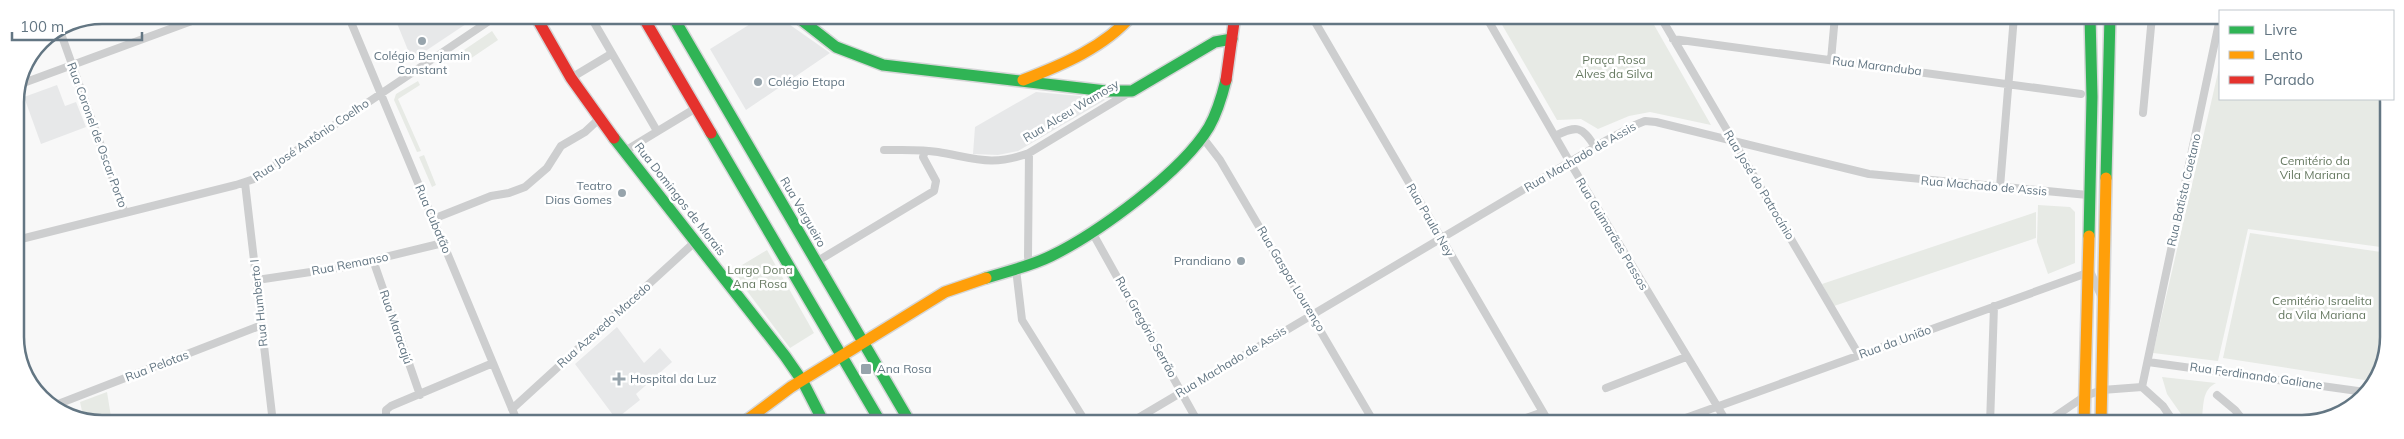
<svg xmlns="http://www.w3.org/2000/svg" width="2404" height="439" viewBox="0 0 2404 439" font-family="Mulish,sans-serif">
<rect width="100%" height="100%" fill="#f8f8f8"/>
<!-- built -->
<path fill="#e7e8e9" d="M473 15 475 18 412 60 394 16Z
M765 15H776L830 53 746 110 710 49Z
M57 85 65 106 76 102 86 127 41 144 24 97Z
M1036 92 1102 98 1105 100 1018 151 998 155 973 154 975 127Z
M617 327 644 363 660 348 672 362 636 394 640 400 616 419 575 364Z"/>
<!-- green -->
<path fill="#e7eae5" d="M1497 16H1649L1711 125 1650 112 1629 116 1598 129 1581 119 1557 120Z
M492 31 498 40 470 59 464 50Z
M2220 64V99H2387L2388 248 2248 229 2218 361 2153 353Z
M418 81 420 85 398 99 421 151 417 152 394 100 396 94Z
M424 155 436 185 432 187 419 157Z
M2038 205 2070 207 2075 212V263L2048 274 2037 242Z
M2036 212V238L1834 306 1822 284Z
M2250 233 2388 253V349L2371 381 2223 358Z
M767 250 814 333 790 348 732 271Z
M2162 377 2216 383C2202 390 2204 404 2202 417L2204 418 2199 424H2188L2167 394Z
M107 392 112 423H90L84 420 80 402Z"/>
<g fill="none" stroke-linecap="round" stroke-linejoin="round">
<defs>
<path id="fast" d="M672 15 911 424
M795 15 836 47 883 65 1106 91H1132L1215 42 1232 39
M711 133 881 423
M614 138 785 356 803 382 824 423
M2106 178 2110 16
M2089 236 2092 97 2090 16
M986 278C1008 271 1031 266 1051 256 1098 233 1182 172 1209 127 1217 113 1222 96 1226 80"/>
<path id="slow" d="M1023 80C1062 65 1105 47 1132 15
M743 423 791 387 945 292 986 278
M2084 424 2089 236
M2101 424 2106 178"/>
<path id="jam" d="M535 15 571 78 614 138
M642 15 711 133
M1226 80 1235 15"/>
</defs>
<!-- fast casing -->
<use href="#fast" stroke="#d5d6d7" stroke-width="14"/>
<!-- slow casing -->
<use href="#slow" stroke="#d5d6d7" stroke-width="14"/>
<!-- jam casing -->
<use href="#jam" stroke="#d5d6d7" stroke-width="14"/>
<!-- street -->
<path stroke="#cdcecf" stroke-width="8" d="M348 15 518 423
M975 15 997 21 1022 15
M1311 15 1550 424
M1485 15 1575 171 1728 424
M1660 16 1859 355
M592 19 657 131
M59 28 125 213
M1673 39 2081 94
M1831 60 1835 16
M571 78 611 54
M18 85 208 15
M2143 113 2152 16
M1555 136C1577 125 1582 126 1595 147
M1203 138 1220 160 1375 424
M884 150C902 150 921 149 938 152 974 158 992 167 1029 153L1130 92
M625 151 696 108
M1029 153 1028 256 1029 265
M245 183 273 423
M2000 187 2014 16
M433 219 491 196 509 193 525 187 547 168 561 146 585 132 599 119
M1092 232 1199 424
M17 240 236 185 254 179 498 15
M373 260 420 395
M816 262 934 191 936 181 923 157 925 151
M1016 269 1022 320 1087 424
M257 280 344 267 443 243
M2148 362 2365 392
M2142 387 2220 18
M2142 387 2163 406 2175 424
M1606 388 1686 357
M2217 395 2235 410 2246 424
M53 406 262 325
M512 409 696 241
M386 423V410L391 406 493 363
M1128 424 1607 140 1635 125 1645 121 1656 122 1869 174 2088 195
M1509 424 1543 412
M1669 424 2087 273H2091L2102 298
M1943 424 1990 423
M1990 424 1994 306
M2044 424 2085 396 2102 390 2142 387"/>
<!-- fast -->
<use href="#fast" stroke="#30b455" stroke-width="11"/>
<!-- slow -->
<use href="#slow" stroke="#ff9f0a" stroke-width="11"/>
<!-- jam -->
<use href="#jam" stroke="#e5322d" stroke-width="11"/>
</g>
<!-- markers -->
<g fill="#97a4ac" stroke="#fff" stroke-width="2">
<circle cx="422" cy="41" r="5"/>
<circle cx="758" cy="82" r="5"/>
<circle cx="622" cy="193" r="5"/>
<circle cx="1241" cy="261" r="5"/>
<rect x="860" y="363" width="12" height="12" rx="2.5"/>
<path d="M616.5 371.5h5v5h5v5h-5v5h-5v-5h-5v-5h5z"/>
</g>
<g text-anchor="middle" stroke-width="5" stroke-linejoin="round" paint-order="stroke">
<!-- poi labels -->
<g font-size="12" fill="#637683" stroke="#fff" text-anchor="start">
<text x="422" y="60" text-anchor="middle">Colégio Benjamin<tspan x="422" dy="14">Constant</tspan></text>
<text x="768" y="86">Colégio Etapa</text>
<text x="612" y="190" text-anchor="end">Teatro<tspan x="612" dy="14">Dias Gomes</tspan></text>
<text x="1231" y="265" text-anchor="end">Prandiano</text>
<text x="877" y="373">Ana Rosa</text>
<text x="630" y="383">Hospital da Luz</text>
</g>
<!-- park labels -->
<g font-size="12" fill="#677a62" stroke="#fff">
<text x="1614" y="64">Praça Rosa<tspan x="1614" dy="14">Alves da Silva</tspan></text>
<text x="2315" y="165">Cemitério da<tspan x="2315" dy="14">Vila Mariana</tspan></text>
<text x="760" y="274">Largo Dona<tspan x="760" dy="14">Ana Rosa</tspan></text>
<text x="2322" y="305">Cemitério Israelita<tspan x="2322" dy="14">da Vila Mariana</tspan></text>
</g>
<!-- street labels -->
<g font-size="12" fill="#637683" stroke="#fff">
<text transform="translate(1877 66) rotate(7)" y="4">Rua Maranduba</text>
<text transform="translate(1071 111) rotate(-31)" y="4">Rua Alceu Wamosy</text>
<text transform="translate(97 135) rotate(70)" y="4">Rua Coronel de Oscar Porto</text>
<text transform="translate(311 140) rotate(-34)" y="4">Rua José Antônio Coelho</text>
<text transform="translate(1580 157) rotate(-30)" y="4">Rua Machado de Assis</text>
<text transform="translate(1759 185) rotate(59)" y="4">Rua José do Patrocínio</text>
<text transform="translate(1984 186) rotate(5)" y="4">Rua Machado de Assis</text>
<text transform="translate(2184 190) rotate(-77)" y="4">Rua Batista Caetano</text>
<text transform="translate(680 199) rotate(52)" y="4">Rua Domingos de Morais</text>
<text transform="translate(803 212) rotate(60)" y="4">Rua Vergueiro</text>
<text transform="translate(433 219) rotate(67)" y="4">Rua Cubatão</text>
<text transform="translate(1430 220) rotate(60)" y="4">Rua Paula Ney</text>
<text transform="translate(1612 234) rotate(59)" y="4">Rua Guimarães Passos</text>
<text transform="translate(350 264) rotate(-11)" y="4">Rua Remanso</text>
<text transform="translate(1291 279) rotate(59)" y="4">Rua Gaspar Lourenço</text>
<text transform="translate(259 303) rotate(-96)" y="4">Rua Humberto I</text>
<text transform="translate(604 325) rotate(-42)" y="4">Rua Azevedo Macedo</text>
<text transform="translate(396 327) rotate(71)" y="4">Rua Maracajú</text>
<text transform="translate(1146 327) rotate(61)" y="4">Rua Gregório Serrão</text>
<text transform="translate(1895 342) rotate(-20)" y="4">Rua da União</text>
<text transform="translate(1231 362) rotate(-31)" y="4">Rua Machado de Assis</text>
<text transform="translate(157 366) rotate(-21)" y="4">Rua Pelotas</text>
<text transform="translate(2256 376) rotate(8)" y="4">Rua Ferdinando Galiane</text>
</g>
</g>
<!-- crop -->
<path d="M0 0H2404V439H0ZM102 24H2302A78 78 0 0 1 2380 102V337A78 78 0 0 1 2302 415H102A78 78 0 0 1 24 337V102A78 78 0 0 1 102 24Z" fill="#fff" fill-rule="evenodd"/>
<path fill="none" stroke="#637683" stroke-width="2.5" d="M102 24H2302A78 78 0 0 1 2380 102V337A78 78 0 0 1 2302 415H102A78 78 0 0 1 24 337V102A78 78 0 0 1 102 24Z"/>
<!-- legend -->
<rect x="2219" y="10" width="175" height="90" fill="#ffffff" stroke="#c1c8cd"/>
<rect x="2229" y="26" width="25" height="8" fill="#30b455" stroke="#c1c8cd"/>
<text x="2264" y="35" font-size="15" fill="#637683">Livre</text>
<rect x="2229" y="51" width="25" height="8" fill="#ff9f0a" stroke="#c1c8cd"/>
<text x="2264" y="60" font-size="15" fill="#637683">Lento</text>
<rect x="2229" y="76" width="25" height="8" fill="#e5322d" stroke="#c1c8cd"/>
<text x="2264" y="85" font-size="15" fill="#637683">Parado</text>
<!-- scale -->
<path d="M12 32v8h130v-8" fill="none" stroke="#637683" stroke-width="2.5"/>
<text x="20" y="32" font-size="15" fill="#637683" stroke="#ffffff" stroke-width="4" paint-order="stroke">100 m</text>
</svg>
